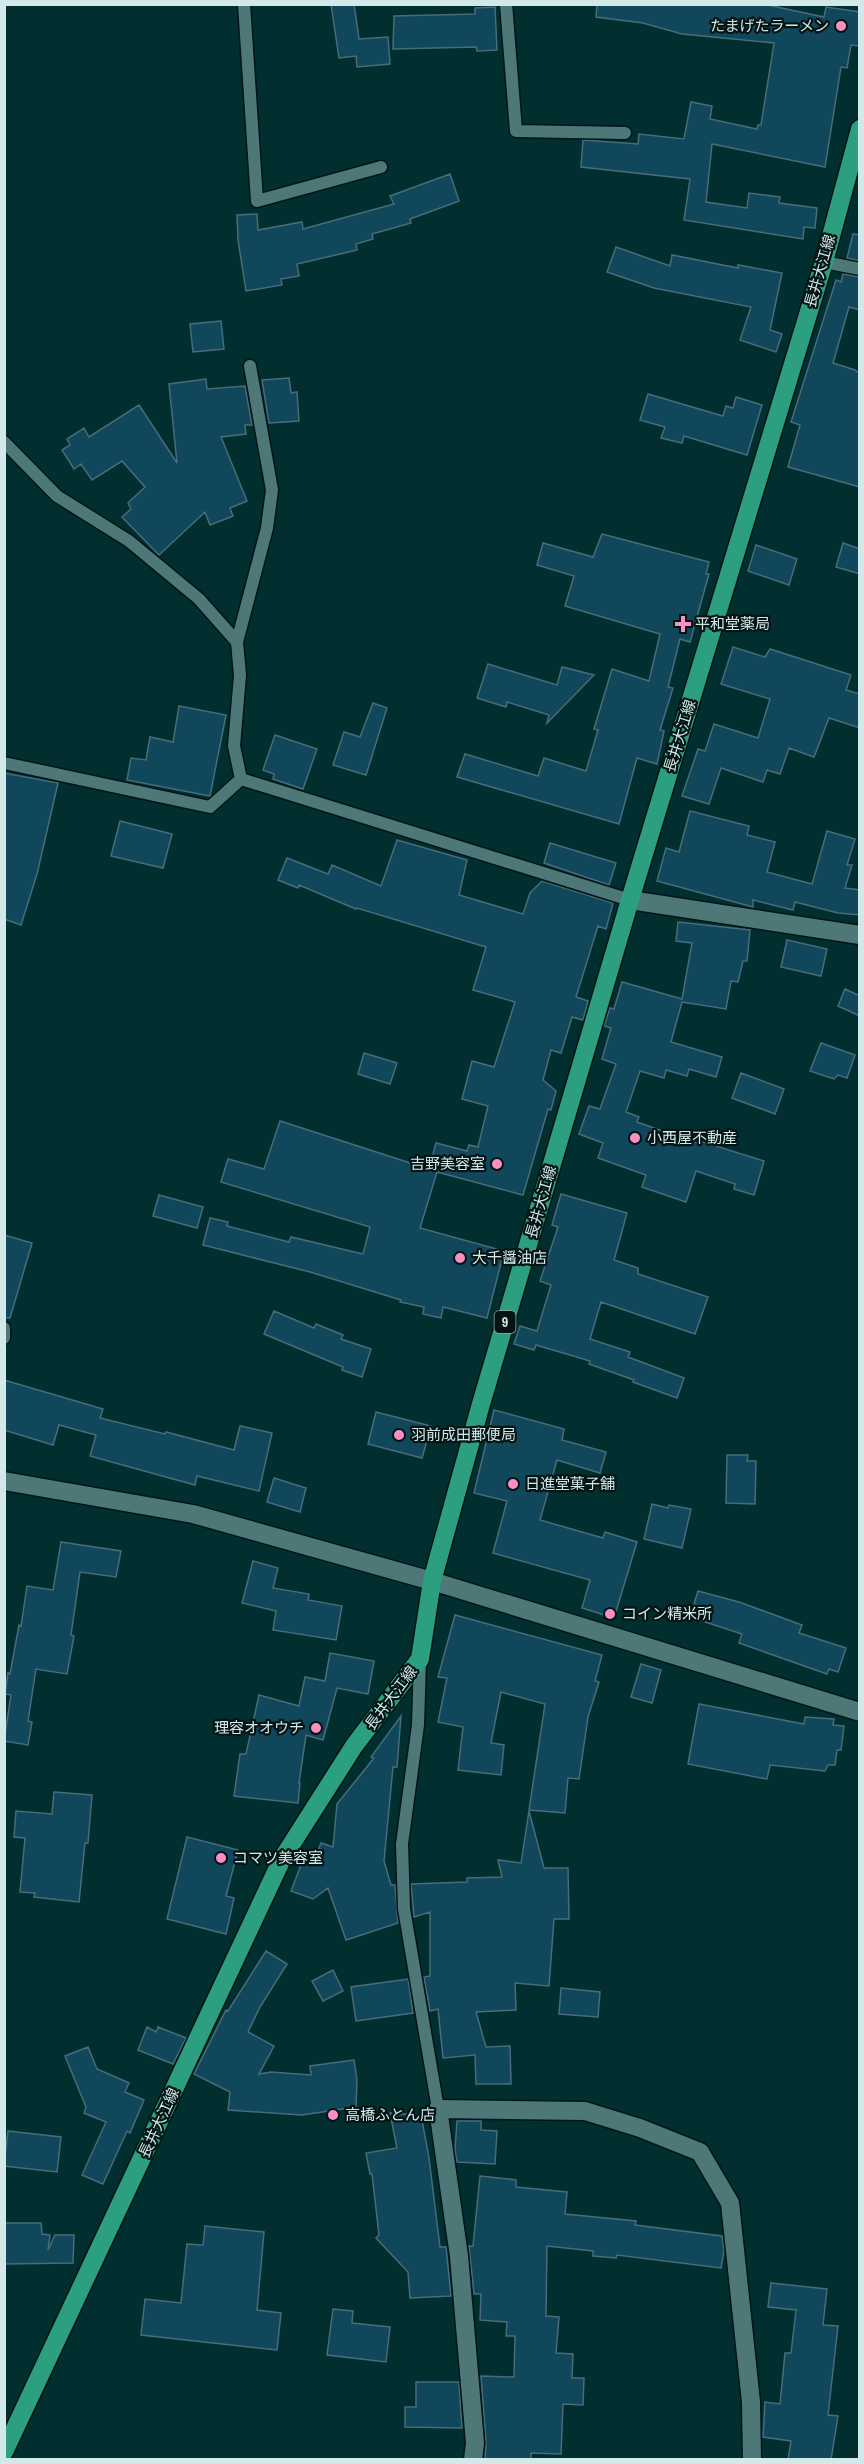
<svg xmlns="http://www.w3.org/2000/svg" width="864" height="2464" viewBox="0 0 864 2464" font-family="'Archivo Narrow','Noto Sans JP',sans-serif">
<rect width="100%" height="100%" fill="#012f30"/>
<!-- building -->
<path fill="#10475a" stroke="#496c7b" stroke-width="1.5" d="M331 4H354L359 39 388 37 390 64 357 67 356 56 339 58Z
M597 4H763L824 17 826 7 860 12V46L851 45 847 68 841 67 825 167 712 144 706 202 747 208 749 193 780 197 779 203 817 208 815 228 804 227 803 239 684 220 690 179 581 167 583 140 638 144 639 134 684 139 691 102 712 106 710 119 757 129 758 125H761L774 43 682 34 643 23 596 17Z
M495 7 497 50 477 51 476 47 393 49 394 16 475 14V8Z
M450 174 459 201 410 219 411 223 372 234 373 239 356 244 357 250 297 264 299 276 281 279 282 285 246 291 238 240 237 215 257 214 258 230 302 222 303 229 394 204 390 196Z
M853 234 860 235V261L847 258Z
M616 247 670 266 672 255 738 268V265L782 273 770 330 782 334 776 352 740 340 751 307 654 288 607 272Z
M843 274 860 277V310L849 307 833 363 855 370 860 374V487L788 467 800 425 791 422 836 280 841 282Z
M221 321 224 349 193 352 190 324Z
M289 378 291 393 297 392 299 421 269 423 262 380Z
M206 379 207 389 245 386 252 425H245L246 434 221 437 247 501 230 508 233 516 210 525 205 512 159 555 122 517 131 509 128 503 145 487 122 461 92 480 81 464 74 469 62 450 70 445 67 439 84 428 89 437 139 405 177 463 169 384Z
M648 394 723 416 726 406 733 408 736 397 762 405 747 455 684 436 682 443 661 438 665 427 640 420Z
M602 534 709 562 706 574H709L690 642 680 639 668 687 673 688 660 730 664 731 657 764 637 758 619 824 457 777 465 754 538 776 544 758 586 771 598 730 594 729 612 669 649 681 660 634 565 606 574 576 537 565 543 543 593 557Z
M843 543 860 549V574L836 567Z
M756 545 797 559 789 585 748 571Z
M733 647 765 657 770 649 851 675 846 690 860 694V728L829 718 814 757 789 748 780 774 767 770 763 782 721 768 709 804 682 796 698 749 705 751 714 724 758 738 770 699 721 684Z
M488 664 557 685 562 667 594 675 547 723 549 715 507 702 506 707 477 698Z
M373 703 387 708 366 775 333 765 344 732 360 737Z
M179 706 226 715 210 796 127 780 131 758 146 760 150 737 173 742Z
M275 735 317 749 303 789 273 779 274 774 263 770Z
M4 773 58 783 37 874 21 925 4 919Z
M690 811 749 826 747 835 775 842 767 872 812 884 827 831 855 839 847 865H852L845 888 860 890V915L838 913 795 902 793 910 753 900V907L657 881 666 848 679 852Z
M120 821 172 834 163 868 111 856Z
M397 840 467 860 459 895 523 914 530 893 542 881 613 903 606 929 598 926 576 997 588 1001 583 1020 572 1017 561 1053 551 1050 543 1080 556 1091 551 1110 548 1109 523 1195 437 1172 420 1228 504 1251 487 1318 443 1307 441 1318 423 1314 424 1307 400 1302 401 1300 310 1272 203 1245 210 1218 228 1222 227 1226 289 1242 291 1237 363 1254 370 1227 221 1182 228 1159 264 1169 280 1121 429 1169 436 1143 467 1151 469 1145 478 1147 488 1106 462 1099 472 1061 494 1067 515 1002 473 990 486 947 357 908 356 909 299 885 298 888 278 880 287 858 328 874 332 865 381 886Z
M550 843 616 863 609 885 544 863Z
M678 922 750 930 747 961H743L738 982 731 981 726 1009 682 1002 671 1042 722 1057 716 1077 689 1069 687 1076 666 1070 664 1078 640 1071 626 1112 639 1117 637 1122 697 1143 700 1141 764 1161 754 1195 734 1189 735 1184 696 1171 686 1202 642 1187 646 1175 598 1158 603 1143 579 1134 589 1106 600 1109 616 1064 602 1059 611 1028 604 1026 610 1008 614 1009 622 982 682 999 692 943 676 941Z
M787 940 827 949 821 976 781 967Z
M845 989 860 996V1016L838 1006Z
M821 1043 855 1055 847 1078 838 1075 834 1079 810 1071Z
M364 1053 397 1063 390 1084 358 1074Z
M741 1073 784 1089 775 1114 732 1098Z
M561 1194 627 1213 614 1260 638 1268V1274L708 1297 695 1334 601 1302 590 1339 630 1352 628 1357 684 1378 677 1398 633 1382 634 1380 589 1364 590 1361 536 1345 534 1350 514 1344 520 1326 537 1331 551 1285 540 1281 558 1227 552 1225Z
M159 1195 203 1207 197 1228 153 1216Z
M4 1235 32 1243 10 1318H4Z
M274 1311 314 1328 316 1324 343 1335 341 1339 371 1349 362 1377 342 1370 343 1367 264 1334Z
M4 1380 103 1409 100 1418 165 1434 166 1432 234 1450 240 1426 272 1433 259 1491 197 1476 195 1485 90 1456 96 1435 59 1425 53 1445 4 1430Z
M494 1410 564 1429 562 1440 606 1452 600 1473 557 1460 540 1520 603 1538 605 1532 637 1542 614 1618 582 1608 590 1580 493 1553 507 1501 474 1493Z
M376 1412 431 1426 422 1458 368 1444Z
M727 1455H748L747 1461H756L755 1504 726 1503Z
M274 1478 306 1488 300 1512 267 1502Z
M652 1504 668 1508 669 1505 691 1509 682 1548 644 1539Z
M61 1542 121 1551 116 1577 80 1572 71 1635 74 1636 67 1674 36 1669 28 1721 32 1722 28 1745 4 1741 11 1695 5 1694 8 1673 10 1674 19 1625 21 1626 27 1586 53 1590Z
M253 1561 278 1568 273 1588 309 1594 308 1600 342 1606 336 1640 273 1630 276 1611 242 1603Z
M698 1591 739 1602 802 1625 799 1633 846 1648 838 1672 829 1669 827 1674 739 1643 742 1634 690 1617Z
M455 1615 602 1655 595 1681 599 1682 588 1717 579 1779 568 1778 565 1813 529 1810 545 1704 501 1692 491 1743 504 1745 501 1775 458 1770 463 1727 438 1722 447 1678 438 1677Z
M330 1653 374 1661 368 1694 337 1688 323 1740 306 1735 299 1783H300L298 1803 234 1796 240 1754H246L259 1695 299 1706 305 1677 325 1681Z
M641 1664 661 1670 652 1703 631 1697Z
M699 1704 804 1724 805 1717 834 1719 833 1725 844 1726 841 1750H837L835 1765H828L825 1771 770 1765 767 1779 688 1764Z
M401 1716 397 1767H393L384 1861 391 1885H395L398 1923 346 1940 328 1888 313 1899 291 1891 306 1852 316 1856 321 1843 333 1847 337 1804 374 1758 371 1757Z
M54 1792 92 1795 88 1843H85L79 1902 34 1897 35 1893 20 1892 25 1838 14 1837 16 1811 52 1814Z
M529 1811 544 1868H568L569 1919H554L549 1986 515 1983 516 2010 476 2012 486 2047 510 2046 511 2084H476L475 2055 443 2058 438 2009 430 2011 424 1977 430 1976V1912L414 1917 411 1884 467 1882V1878L502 1877 498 1860 521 1863Z
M187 1837 238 1850 226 1896 234 1898 226 1934 167 1919Z
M266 1951 287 1964 260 2007 248 2032 274 2046 259 2074 271 2072 311 2075 310 2066 354 2060 357 2080 356 2107 302 2115 228 2110 230 2092 194 2074 226 2010 228 2011Z
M333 1970 343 1991 323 2001 312 1981Z
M408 1979 413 2013 356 2021 351 1987Z
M561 1988 600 1992 598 2017 559 2014Z
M147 2027 156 2032 158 2027 186 2038 173 2064 138 2050Z
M88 2047 97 2069 129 2083 125 2092 144 2100 130 2133 127 2131 103 2184 82 2175 106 2122 84 2113 86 2107 65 2056Z
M390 2113 421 2115 429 2158 440 2247H446L451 2296 410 2298 408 2272 376 2238 379 2235 372 2174H370L366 2153 397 2148Z
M457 2121H481V2130L497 2131 495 2164 457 2162 455 2150Z
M8 2131 61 2137 57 2172 4 2166Z
M480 2176 516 2180V2187L567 2192 565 2214 636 2221 635 2225 722 2236 724 2250 721 2268 617 2255 616 2258 593 2256V2251L547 2246 546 2316 559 2317 556 2353 573 2354 572 2378H584L583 2405 563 2404 561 2454 531 2453V2460H485L486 2442 481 2376 514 2377 515 2336H506L507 2322 480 2320 481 2294H474L469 2246H473Z
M4 2223H41L42 2234 50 2235 48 2250 55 2235H74L73 2263 4 2264Z
M205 2226 264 2232 257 2310 281 2313 277 2350 141 2335 145 2299 181 2303 187 2244 203 2245Z
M771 2283 827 2289 823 2325 838 2326 828 2415 838 2416 831 2460H788L791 2441 763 2437 765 2402 780 2404 785 2353H791L796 2310 768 2307Z
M333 2309 353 2311 352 2323 390 2327 386 2362 327 2355Z
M416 2382H459L462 2428 405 2427V2407H416Z"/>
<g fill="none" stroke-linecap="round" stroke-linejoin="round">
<defs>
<path id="lane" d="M244 4 257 201 381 167
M506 4 516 131 625 133
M824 262 860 269
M4 442 57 496 129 541 199 599 237 642 240 675 234 746 241 779
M237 642 267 528 272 490 250 366
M4 763 210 807 241 779 630 900
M4 1328V1338
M420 1660 418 1725 402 1844 404 1909 438 2109"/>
<path id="street" d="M630 900 860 935
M473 2460 475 2443 459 2256 438 2109 585 2111 640 2128 700 2152 730 2203 751 2402 752 2460"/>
<path id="secondary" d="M4 1481 193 1514 432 1581 860 1712"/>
<path id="primary" d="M4 2452 282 1859 354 1746 420 1659 432 1581 481 1404 630 900 824 262 860 129"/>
</defs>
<!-- lane casing -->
<use href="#lane" stroke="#011515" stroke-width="15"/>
<!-- street casing -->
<use href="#street" stroke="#011515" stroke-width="21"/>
<!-- secondary casing -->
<use href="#secondary" stroke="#011515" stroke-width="21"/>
<!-- primary casing -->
<use href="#primary" stroke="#011515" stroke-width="21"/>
<!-- lane -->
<use href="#lane" stroke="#4e7878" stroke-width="12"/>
<!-- street -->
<use href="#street" stroke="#4e7878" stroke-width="18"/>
<!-- secondary -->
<use href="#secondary" stroke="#4e7878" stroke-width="18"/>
<!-- primary -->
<use href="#primary" stroke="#2c9f81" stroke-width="18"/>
</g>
<!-- markers -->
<g fill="#fb8fc4" stroke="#041414" stroke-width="2">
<circle cx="841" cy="26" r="6"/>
<path d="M680 615h6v6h6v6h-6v6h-6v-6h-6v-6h6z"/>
<circle cx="635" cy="1138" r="6"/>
<circle cx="497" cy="1164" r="6"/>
<circle cx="460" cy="1258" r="6"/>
<circle cx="399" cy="1435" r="6"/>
<circle cx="513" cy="1484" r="6"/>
<circle cx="610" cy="1614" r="6"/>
<circle cx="316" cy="1728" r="6"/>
<circle cx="221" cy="1858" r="6"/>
<circle cx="333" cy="2115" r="6"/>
</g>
<g text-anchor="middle" stroke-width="4.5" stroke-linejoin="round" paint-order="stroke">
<!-- shield labels -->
<rect fill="#041414" stroke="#95a9a9" stroke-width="1.5" x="494.5" y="1311" width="21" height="22" rx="4.5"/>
<g font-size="14" font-weight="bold" fill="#d3e9e9">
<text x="505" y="1327">9</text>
</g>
<!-- poi labels -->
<g font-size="15" fill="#d3e9e9" stroke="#041414" text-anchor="start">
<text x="829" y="31" text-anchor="end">たまげたラーメン</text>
<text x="695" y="629">平和堂薬局</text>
<text x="647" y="1143">小西屋不動産</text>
<text x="485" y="1169" text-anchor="end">吉野美容室</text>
<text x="472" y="1263">大千醤油店</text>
<text x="411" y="1440">羽前成田郵便局</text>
<text x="525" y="1489">日進堂菓子舗</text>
<text x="622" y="1619">コイン精米所</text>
<text x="304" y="1733" text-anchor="end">理容オオウチ</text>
<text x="233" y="1863">コマツ美容室</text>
<text x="345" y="2120">高橋ふとん店</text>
</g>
<!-- street labels -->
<g font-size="15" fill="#d3e9e9" stroke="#041414">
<text transform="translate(820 271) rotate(-74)" y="5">長井大江線</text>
<text transform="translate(680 736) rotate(-73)" y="5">長井大江線</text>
<text transform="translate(541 1202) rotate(-74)" y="5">長井大江線</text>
<text transform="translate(391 1698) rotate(-53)" y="5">長井大江線</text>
<text transform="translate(159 2123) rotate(-65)" y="5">長井大江線</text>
</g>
</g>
<!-- border -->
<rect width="864" height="2464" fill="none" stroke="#d3e9e9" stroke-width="12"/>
</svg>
